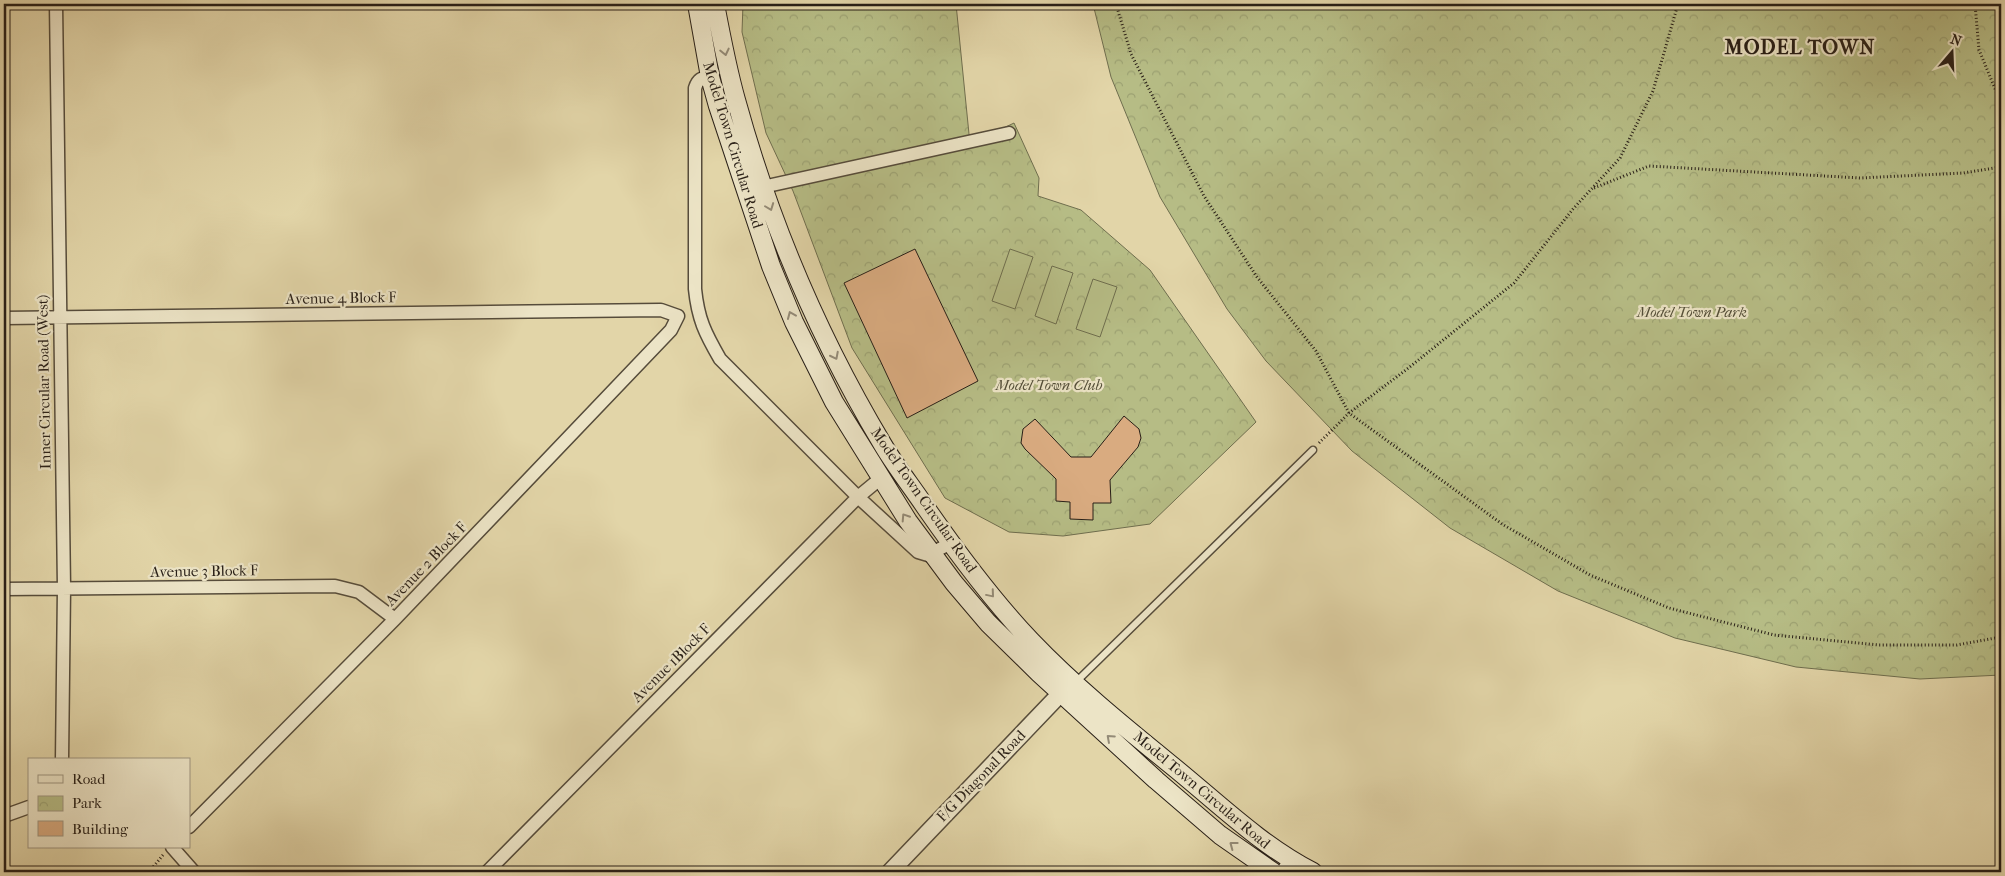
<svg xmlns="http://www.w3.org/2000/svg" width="2005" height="876" viewBox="0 0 2005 876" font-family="'IM FELL French Canon',serif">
<defs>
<pattern id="park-crowns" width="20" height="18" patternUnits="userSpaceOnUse" patternTransform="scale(1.25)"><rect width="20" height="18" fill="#b6bc85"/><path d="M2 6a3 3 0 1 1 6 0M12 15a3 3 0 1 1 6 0" fill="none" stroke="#9ca172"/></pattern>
</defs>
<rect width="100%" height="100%" fill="#e2d5a8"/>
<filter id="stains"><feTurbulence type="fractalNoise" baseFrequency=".004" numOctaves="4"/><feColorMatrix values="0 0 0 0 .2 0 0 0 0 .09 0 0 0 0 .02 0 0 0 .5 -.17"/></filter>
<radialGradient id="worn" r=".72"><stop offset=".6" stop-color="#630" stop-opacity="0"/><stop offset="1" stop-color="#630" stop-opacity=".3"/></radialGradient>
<!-- park -->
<path fill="url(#park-crowns)" stroke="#6f6e4e" d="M743 4H956L970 144 1014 123 1039 178 1038 196 1081 210 1150 270 1256 422 1150 524 1063 536 1009 532 945 498 852 348 793 191 766 133 742 32Z
M1093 4H2001V675L1920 679 1796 667 1675 638 1558 591 1450 528 1352 451 1266 361 1227 309 1160 197 1111 77Z"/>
<!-- pitch -->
<path fill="#b6bc85" stroke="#6f6e4e" d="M1010 249 1033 257 1015 309 992 301Z
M1052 266 1073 273 1056 324 1035 316Z
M1093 279 1117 287 1100 337 1076 329Z"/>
<!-- building -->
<path fill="#d9ab80" stroke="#281f17" d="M915 249 978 381 907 418 844 283Z
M1124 416 1139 429 1141 438 1138 447 1110 480 1111 503H1093V520L1070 519V502L1056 501V479L1025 449 1021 443 1023 429 1035 419 1071 457H1091Z"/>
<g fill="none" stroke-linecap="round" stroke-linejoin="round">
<defs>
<path id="service" d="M1076 682 1313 450"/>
<path id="minor" d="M56 4 64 588 62 760
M710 77C701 78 698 79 695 88V289C698 319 705 333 720 359L858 497 918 552 928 555 951 543
M763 187 1009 133
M4 318 661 310 678 316
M4 589 335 586 359 592 395 619
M4 816 29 807
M189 827 395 619 671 330 678 316
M172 847 194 872
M487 872 858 497 881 478
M1282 872 1290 860"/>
<path id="tertiary" d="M890 872 1061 693 1071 685"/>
<path id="secondary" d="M697 4 710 77 718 106 771 266 794 322 834 402 908 521 954 583 988 623 1039 673 1156 780 1220 835 1273 872
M715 4C721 36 727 68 736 100 769 220 819 338 883 445 896 467 912 487 926 508 958 554 992 600 1031 641 1073 685 1122 725 1170 764 1216 801 1260 845 1313 872"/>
</defs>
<!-- service casing -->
<use href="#service" stroke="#564c3b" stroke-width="9"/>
<!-- minor casing -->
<use href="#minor" stroke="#564c3b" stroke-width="15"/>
<!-- tertiary casing -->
<use href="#tertiary" stroke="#564c3b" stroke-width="19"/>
<!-- secondary casing -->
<use href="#secondary" stroke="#281f17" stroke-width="20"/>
<!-- path -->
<path stroke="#281f17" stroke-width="3" stroke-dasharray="1 2.5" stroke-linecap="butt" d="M1116 4 1131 54 1204 196 1257 277 1316 351 1349 413 1502 524 1590 575 1669 608 1774 635 1879 645H1957L2001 637
M1975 4 1979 50 2001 103
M1594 188 1649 166 1860 178 1963 173 2001 167
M1319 443 1349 413 1411 366 1514 283 1573 209 1620 158 1653 91 1678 4
M149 872 163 855"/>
<!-- service -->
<use href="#service" stroke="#ece4c6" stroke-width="6"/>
<!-- minor -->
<use href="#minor" stroke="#ece4c6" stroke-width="12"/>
<!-- tertiary -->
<use href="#tertiary" stroke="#ece4c6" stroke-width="16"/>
<!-- secondary -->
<use href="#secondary" stroke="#ece4c6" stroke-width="18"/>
</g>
<!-- one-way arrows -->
<defs><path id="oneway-chevron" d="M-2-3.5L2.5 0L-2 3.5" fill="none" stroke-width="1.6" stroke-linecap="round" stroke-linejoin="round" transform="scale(1.25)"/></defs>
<g stroke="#948b77">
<use href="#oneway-chevron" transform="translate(725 52) rotate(77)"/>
<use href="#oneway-chevron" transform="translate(770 207) rotate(69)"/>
<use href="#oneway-chevron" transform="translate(791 315) rotate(-113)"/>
<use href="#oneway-chevron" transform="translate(835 356) rotate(63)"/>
<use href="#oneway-chevron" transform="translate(905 517) rotate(-123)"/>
<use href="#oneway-chevron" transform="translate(991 594) rotate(50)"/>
<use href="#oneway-chevron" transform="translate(1110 738) rotate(-138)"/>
<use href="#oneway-chevron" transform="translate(1233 845) rotate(-143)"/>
</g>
<g text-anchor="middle" stroke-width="4.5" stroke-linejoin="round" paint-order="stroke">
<!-- street labels -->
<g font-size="15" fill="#281f17" stroke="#ece4c6">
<text transform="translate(733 145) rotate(73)" y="5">Model Town Circular Road</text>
<text transform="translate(341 298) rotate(-1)" y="5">Avenue 4 Block F</text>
<text transform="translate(44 382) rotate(-91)" y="5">Inner Circular Road (West)</text>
<text transform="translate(924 500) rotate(55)" y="5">Model Town Circular Road</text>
<text transform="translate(426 564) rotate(-46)" y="5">Avenue 2 Block F</text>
<text transform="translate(204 571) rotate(-1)" y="5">Avenue 3 Block F</text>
<text transform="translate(671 663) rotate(-45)" y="5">Avenue 1Block F</text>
<text transform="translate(981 776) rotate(-46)" y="5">F/G Diagonal Road</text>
<text transform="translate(1202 790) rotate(40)" y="5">Model Town Circular Road</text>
</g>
<!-- park labels -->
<g font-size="15" font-style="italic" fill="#534e38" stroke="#ece4c6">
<text x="1692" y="317">Model Town Park</text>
<text x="1049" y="390">Model Town Club</text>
</g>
<!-- district labels -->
<g font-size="20" font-weight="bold" letter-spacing="1" fill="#281f17" stroke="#ece4c6">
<text x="1800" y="54">MODEL TOWN</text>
</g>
</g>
<!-- margin -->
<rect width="2005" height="876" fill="none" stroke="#e2d5a8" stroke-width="20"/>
<rect x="5" y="5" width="1995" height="866" fill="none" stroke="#281f17" stroke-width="2.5"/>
<rect x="10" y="10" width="1985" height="856" fill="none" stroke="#281f17"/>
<!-- legend -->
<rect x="28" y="758" width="162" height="90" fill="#ece4c6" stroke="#9e9580"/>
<rect x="38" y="775" width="25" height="8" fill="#ece4c6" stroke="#9e9580"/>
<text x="72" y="784" font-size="15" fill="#281f17">Road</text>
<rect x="38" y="796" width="25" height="15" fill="url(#park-crowns)" stroke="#9e9580"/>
<text x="72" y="808" font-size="15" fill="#281f17">Park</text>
<rect x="38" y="821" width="25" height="15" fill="#d9ab80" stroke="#9e9580"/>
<text x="72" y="834" font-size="15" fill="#281f17">Building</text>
<!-- north arrow -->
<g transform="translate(1952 52) rotate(19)" stroke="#ece4c6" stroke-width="4" paint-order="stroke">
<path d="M0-4L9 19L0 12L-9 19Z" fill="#281f17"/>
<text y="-8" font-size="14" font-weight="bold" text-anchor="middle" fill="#281f17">N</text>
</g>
<rect width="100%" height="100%" filter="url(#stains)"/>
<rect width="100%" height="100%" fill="url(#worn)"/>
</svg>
